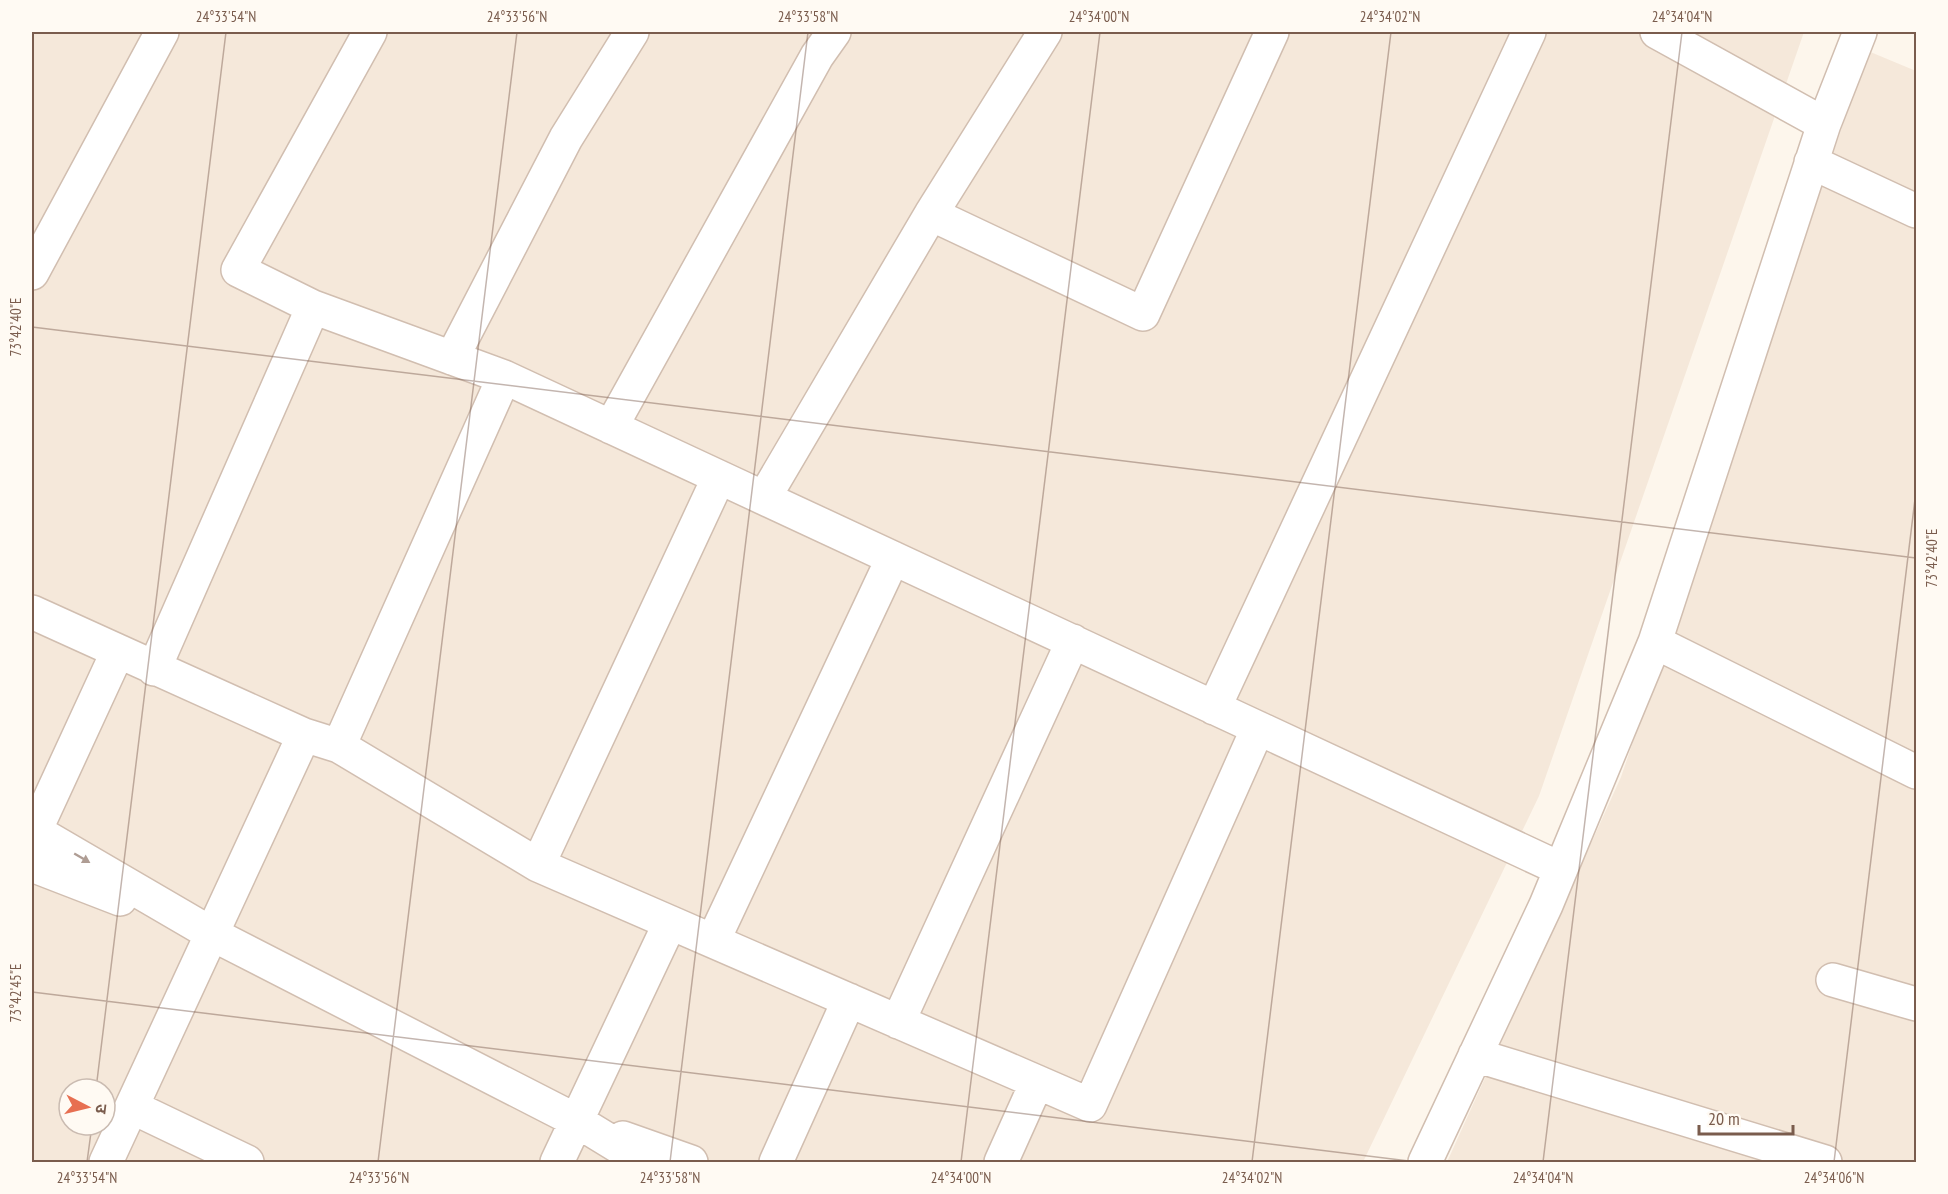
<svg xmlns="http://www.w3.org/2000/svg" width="1948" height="1194" viewBox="0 0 1948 1194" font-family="'PT Sans Narrow','Noto Sans Devanagari',sans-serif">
<rect width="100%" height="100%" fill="#fdf6ec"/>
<!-- residential -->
<path fill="#f5e8da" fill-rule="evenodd" d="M32 32H1804L1539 796 1363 1162H32ZM69 1089H105V1125H69Z
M1868 51 1916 71V1162H1447L1621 777Z"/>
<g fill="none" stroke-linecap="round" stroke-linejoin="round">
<defs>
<path id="minor" d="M1657 32 1824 124
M1811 162 1916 211
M931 214 1143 314 1272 32
M32 273 162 32
M313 307 238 270 370 32
M452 358 566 138 632 32
M611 427 817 56 834 32
M764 498 931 214 1045 32
M32 612 118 651
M1655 642 1916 772
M154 669 313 307 504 377
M1214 708 1529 32
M339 746 538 865 1090 1105 1258 728
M32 829 212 934 577 1121 644 1162
M35 831 118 651 304 735 339 746 504 377 1561 869
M32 865 120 899
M538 865 719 477
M713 941 893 558
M1833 980 1916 1004
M898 1022 1073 641
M1475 1055 1825 1162
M132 1107 247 1162
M623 1138 691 1162
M106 1162 304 735
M557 1162 670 923
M776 1162 849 1000
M1001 1162 1037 1082
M1425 1162 1546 905 1655 642 1824 124 1860 32"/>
</defs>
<!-- minor casing -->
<use href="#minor" stroke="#d1beb0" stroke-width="36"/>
<!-- minor -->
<use href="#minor" stroke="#fff" stroke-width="33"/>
</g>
<!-- one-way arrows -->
<defs><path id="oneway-solid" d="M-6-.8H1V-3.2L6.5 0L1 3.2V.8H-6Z" transform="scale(1.5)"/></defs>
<use fill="#af9d94" href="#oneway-solid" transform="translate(82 858) rotate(30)"/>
<!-- ticks -->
<path fill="none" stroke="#7a5c4d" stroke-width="1.5" stroke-opacity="0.45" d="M32 327 1916 558M32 992 1417 1162M96 1089 226 32M87 1162 92 1125M378 1162 517 32M670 1162 808 32M961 1162 1100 32M1252 1162 1391 32M1543 1162 1682 32M1834 1162 1916 491"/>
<!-- border -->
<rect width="1948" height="1194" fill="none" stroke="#fffaf3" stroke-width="66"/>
<!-- north arrow -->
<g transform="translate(87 1107) rotate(97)"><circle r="28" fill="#fffaf3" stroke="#cabbb1" stroke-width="1.5"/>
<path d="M0-4.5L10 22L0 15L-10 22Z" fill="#e76f51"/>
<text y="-9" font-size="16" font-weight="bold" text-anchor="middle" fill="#7a5c4d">उ</text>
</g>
<!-- scale -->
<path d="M1699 1125v9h94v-9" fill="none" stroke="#7a5c4d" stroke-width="3"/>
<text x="1708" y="1125" font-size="18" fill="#7a5c4d" stroke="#fffaf3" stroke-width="4.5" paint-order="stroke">20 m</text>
<rect x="33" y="33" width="1882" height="1128" fill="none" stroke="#7a5c4d" stroke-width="2"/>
<g font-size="15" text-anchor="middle" fill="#7a5c4d">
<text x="226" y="22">24°33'54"N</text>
<text x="517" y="22">24°33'56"N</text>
<text x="808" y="22">24°33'58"N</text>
<text x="1099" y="22">24°34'00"N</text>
<text x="1390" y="22">24°34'02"N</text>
<text x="1682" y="22">24°34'04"N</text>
<text transform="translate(16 327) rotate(-90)" y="5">73°42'40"E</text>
<text transform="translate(1932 558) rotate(-90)" y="5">73°42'40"E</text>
<text transform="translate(16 993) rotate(-90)" y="5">73°42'45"E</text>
<text x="87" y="1183">24°33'54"N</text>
<text x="379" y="1183">24°33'56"N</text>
<text x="670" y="1183">24°33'58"N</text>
<text x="961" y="1183">24°34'00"N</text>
<text x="1252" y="1183">24°34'02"N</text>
<text x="1543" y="1183">24°34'04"N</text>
<text x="1834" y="1183">24°34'06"N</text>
</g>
</svg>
